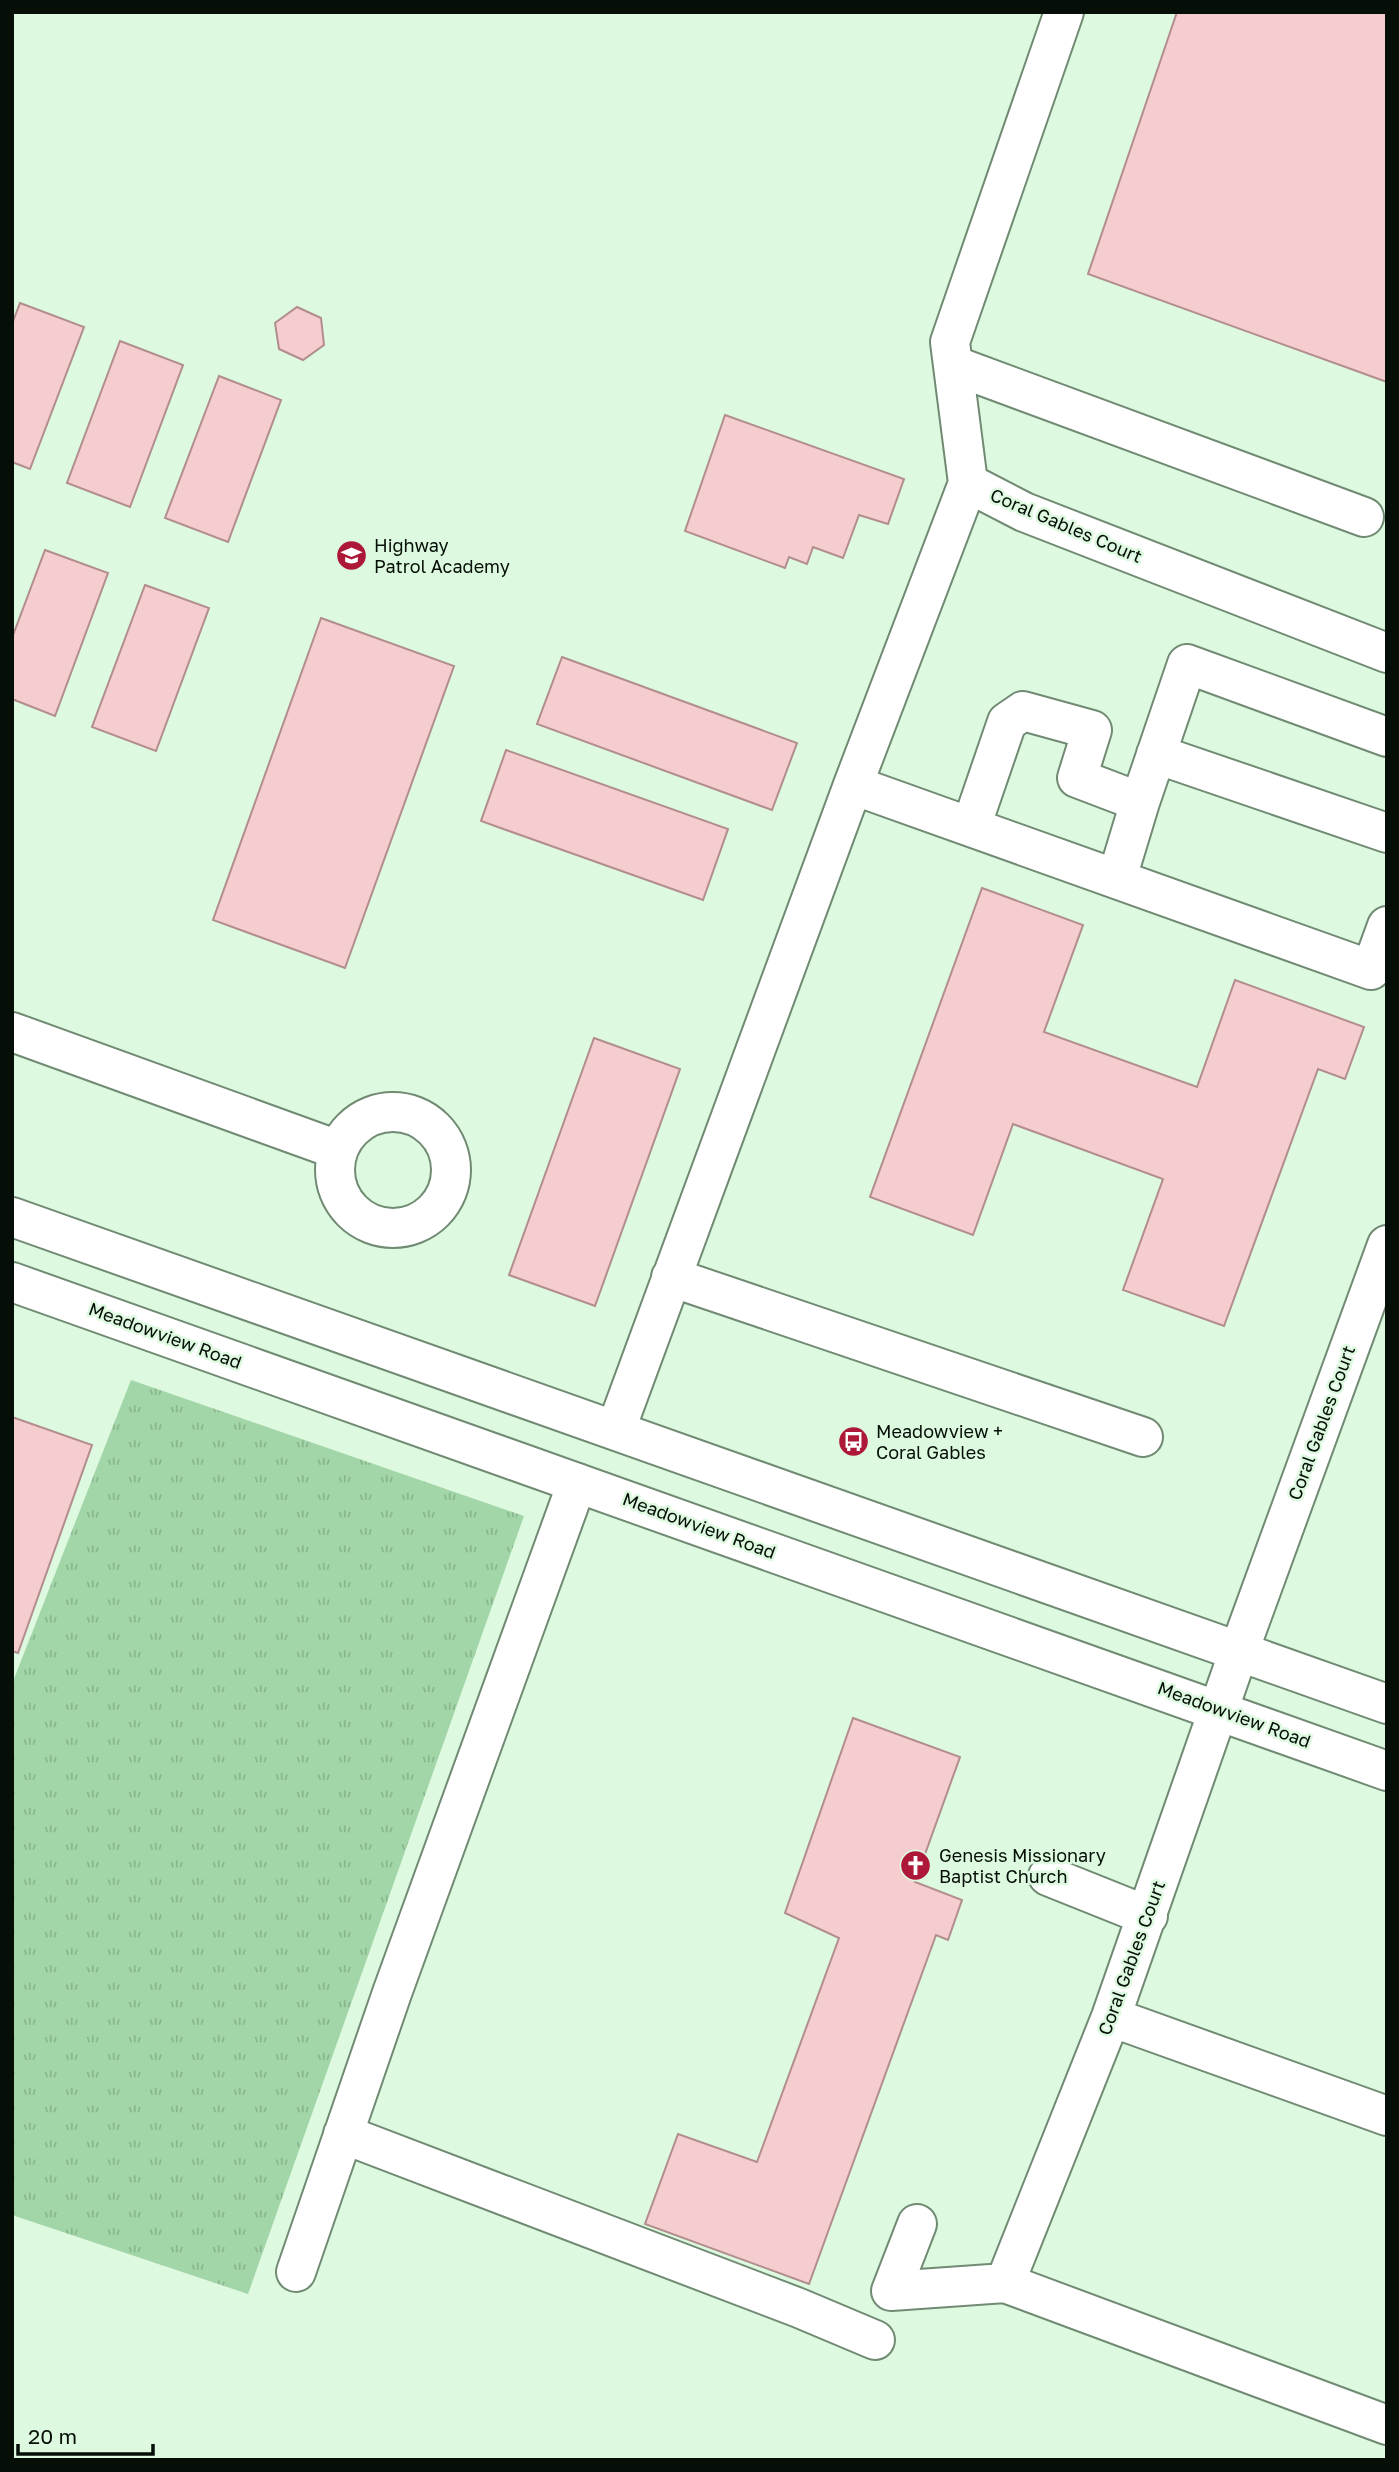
<svg xmlns="http://www.w3.org/2000/svg" width="1399" height="2472" viewBox="0 0 1399 2472" font-family="'Golos Text',sans-serif">
<defs>
<pattern id="grass-tufts" width="24" height="20" patternUnits="userSpaceOnUse" patternTransform="scale(1.75)"><rect width="24" height="20" fill="#a2d5a7"/><path d="M3 7l-1-3M5 7V3M7 7l1-3M15 17l-1-3M17 17v-4M19 17l1-3" fill="none" stroke="#8ab68e"/></pattern>
</defs>
<rect width="100%" height="100%" fill="#ddf9df"/>
<!-- grass -->
<path fill="url(#grass-tufts)" d="M131 1380 524 1516 248 2294 12 2215V1684Z"/>
<!-- building -->
<path fill="#f5cdce" stroke="#b28d8d" stroke-width="2" d="M1177 12H1387V382L1088 274Z
M20 303 84 327 30 469 12 462V324Z
M297 307 321 318 324 345 303 360 279 349 275 323Z
M120 341 183 365 130 507 67 483Z
M219 376 281 400 228 542 165 518Z
M725 415 904 479 888 524 859 515 843 558 813 547 807 564 789 557 785 568 685 531Z
M45 550 108 573 55 716 12 699V638Z
M145 585 209 608 156 751 92 727Z
M321 618 454 666 345 968 213 920Z
M562 657 797 743 772 810 537 724Z
M506 750 728 829 703 900 481 821Z
M982 888 1083 925 1044 1032 1197 1087 1235 980 1364 1027 1345 1079 1318 1069 1224 1326 1123 1290 1163 1179 1013 1124 973 1235 870 1197Z
M594 1038 680 1069 595 1306 509 1275Z
M12 1417 92 1445 18 1653 12 1651Z
M853 1718 960 1757 915 1882 962 1900 948 1940 936 1935 809 2284 645 2224 678 2134 757 2162 839 1938 785 1913Z"/>
<g fill="none" stroke-linecap="round" stroke-linejoin="round">
<defs>
<path id="minor" d="M953 365 1364 517
M968 483 1024 512 1387 653
M1156 754 1387 833
M853 785 1371 970 1387 926
M971 827 1007 722 1023 711 1092 730 1077 778 1140 802 1187 664 1387 737
M1117 878 1140 802
M12 1032 338 1150
M335 1170a58 58 0 1 1 116 0a58 58 0 1 1-116 0Z
M1387 1245 1239 1651 1111 2017 1005 2283 1387 2425
M671 1277 1143 1437
M616 1429 853 785 968 483 950 342 1064 12
M1048 1876 1148 1916
M1111 2017 1387 2116
M343 2134 799 2308 875 2340
M917 2224 891 2291 1005 2283
M296 2272 392 1993 577 1483"/>
<path id="major" d="M12 1217 1387 1704
M12 1282 1387 1771"/>
</defs>
<!-- minor casing -->
<use href="#minor" stroke="#718a73" stroke-width="42"/>
<!-- major casing -->
<use href="#major" stroke="#718a73" stroke-width="42"/>
<!-- minor -->
<use href="#minor" stroke="#fff" stroke-width="38"/>
<!-- major -->
<use href="#major" stroke="#fff" stroke-width="38"/>
</g>
<!-- icons -->
<defs>
<symbol id="university-disc" viewBox="-11 -11 22 22"><circle r="9.5" fill="#ad1838" stroke="#ddf9df"/><path d="M0-5L7-2L0 1L-7-2ZM-4 1L0 2.5L4 1V4Q0 6-4 4Z" fill="#fff"/></symbol>
<symbol id="bus-disc" viewBox="-11 -11 22 22"><circle r="9.5" fill="#ad1838" stroke="#ddf9df"/><path d="M-5-6H5V4H4V6H2V4H-2V6H-4V4H-5ZM-3.5-4V0h7V-4ZM-3.5 1.2v1.5H-2V1.2ZM2 1.2v1.5H3.5V1.2Z" fill="#fff"/></symbol>
<symbol id="church-disc" viewBox="-11 -11 22 22"><circle r="9.5" fill="#ad1838" stroke="#ddf9df"/><path d="M-1.2-6h2.4v3.5h3.3v2.4h-3.3V6h-2.4V-.1h-3.3v-2.4h3.3Z" fill="#fff"/></symbol>
</defs>
<g fill-rule="evenodd">
<use href="#university-disc" x="334" y="538" width="35" height="35"/>
<use href="#bus-disc" x="836" y="1424" width="35" height="35"/>
<use href="#church-disc" x="898" y="1848" width="35" height="35"/>
</g>
<g text-anchor="middle" stroke-width="5" stroke-linejoin="round" paint-order="stroke">
<!-- street labels -->
<g font-size="18" fill="#060f07" stroke="#ddf9df">
<text transform="translate(1066 526) rotate(23)" y="6">Coral Gables Court</text>
<text transform="translate(165 1336) rotate(20)" y="6">Meadowview Road</text>
<text transform="translate(1322 1423) rotate(-70)" y="6">Coral Gables Court</text>
<text transform="translate(699 1526) rotate(20)" y="6">Meadowview Road</text>
<text transform="translate(1234 1715) rotate(20)" y="6">Meadowview Road</text>
<text transform="translate(1132 1958) rotate(-70)" y="6">Coral Gables Court</text>
</g>
<!-- poi labels -->
<g font-size="18" fill="#060f07" stroke="#ddf9df" text-anchor="start">
<text x="374" y="552">Highway<tspan x="374" dy="21">Patrol Academy</tspan></text>
<text x="876" y="1438">Meadowview +<tspan x="876" dy="21">Coral Gables</tspan></text>
<text x="939" y="1862">Genesis Missionary<tspan x="939" dy="21">Baptist Church</tspan></text>
</g>
</g>
<!-- border -->
<rect width="1399" height="2472" fill="none" stroke="#060f07" stroke-width="28"/>
<!-- scale -->
<path d="M18 2444v10h135v-10" fill="none" stroke="#060f07" stroke-width="3.5"/>
<text x="28" y="2444" font-size="21" fill="#060f07" stroke="#ddf9df" stroke-width="5" paint-order="stroke">20 m</text>
</svg>
